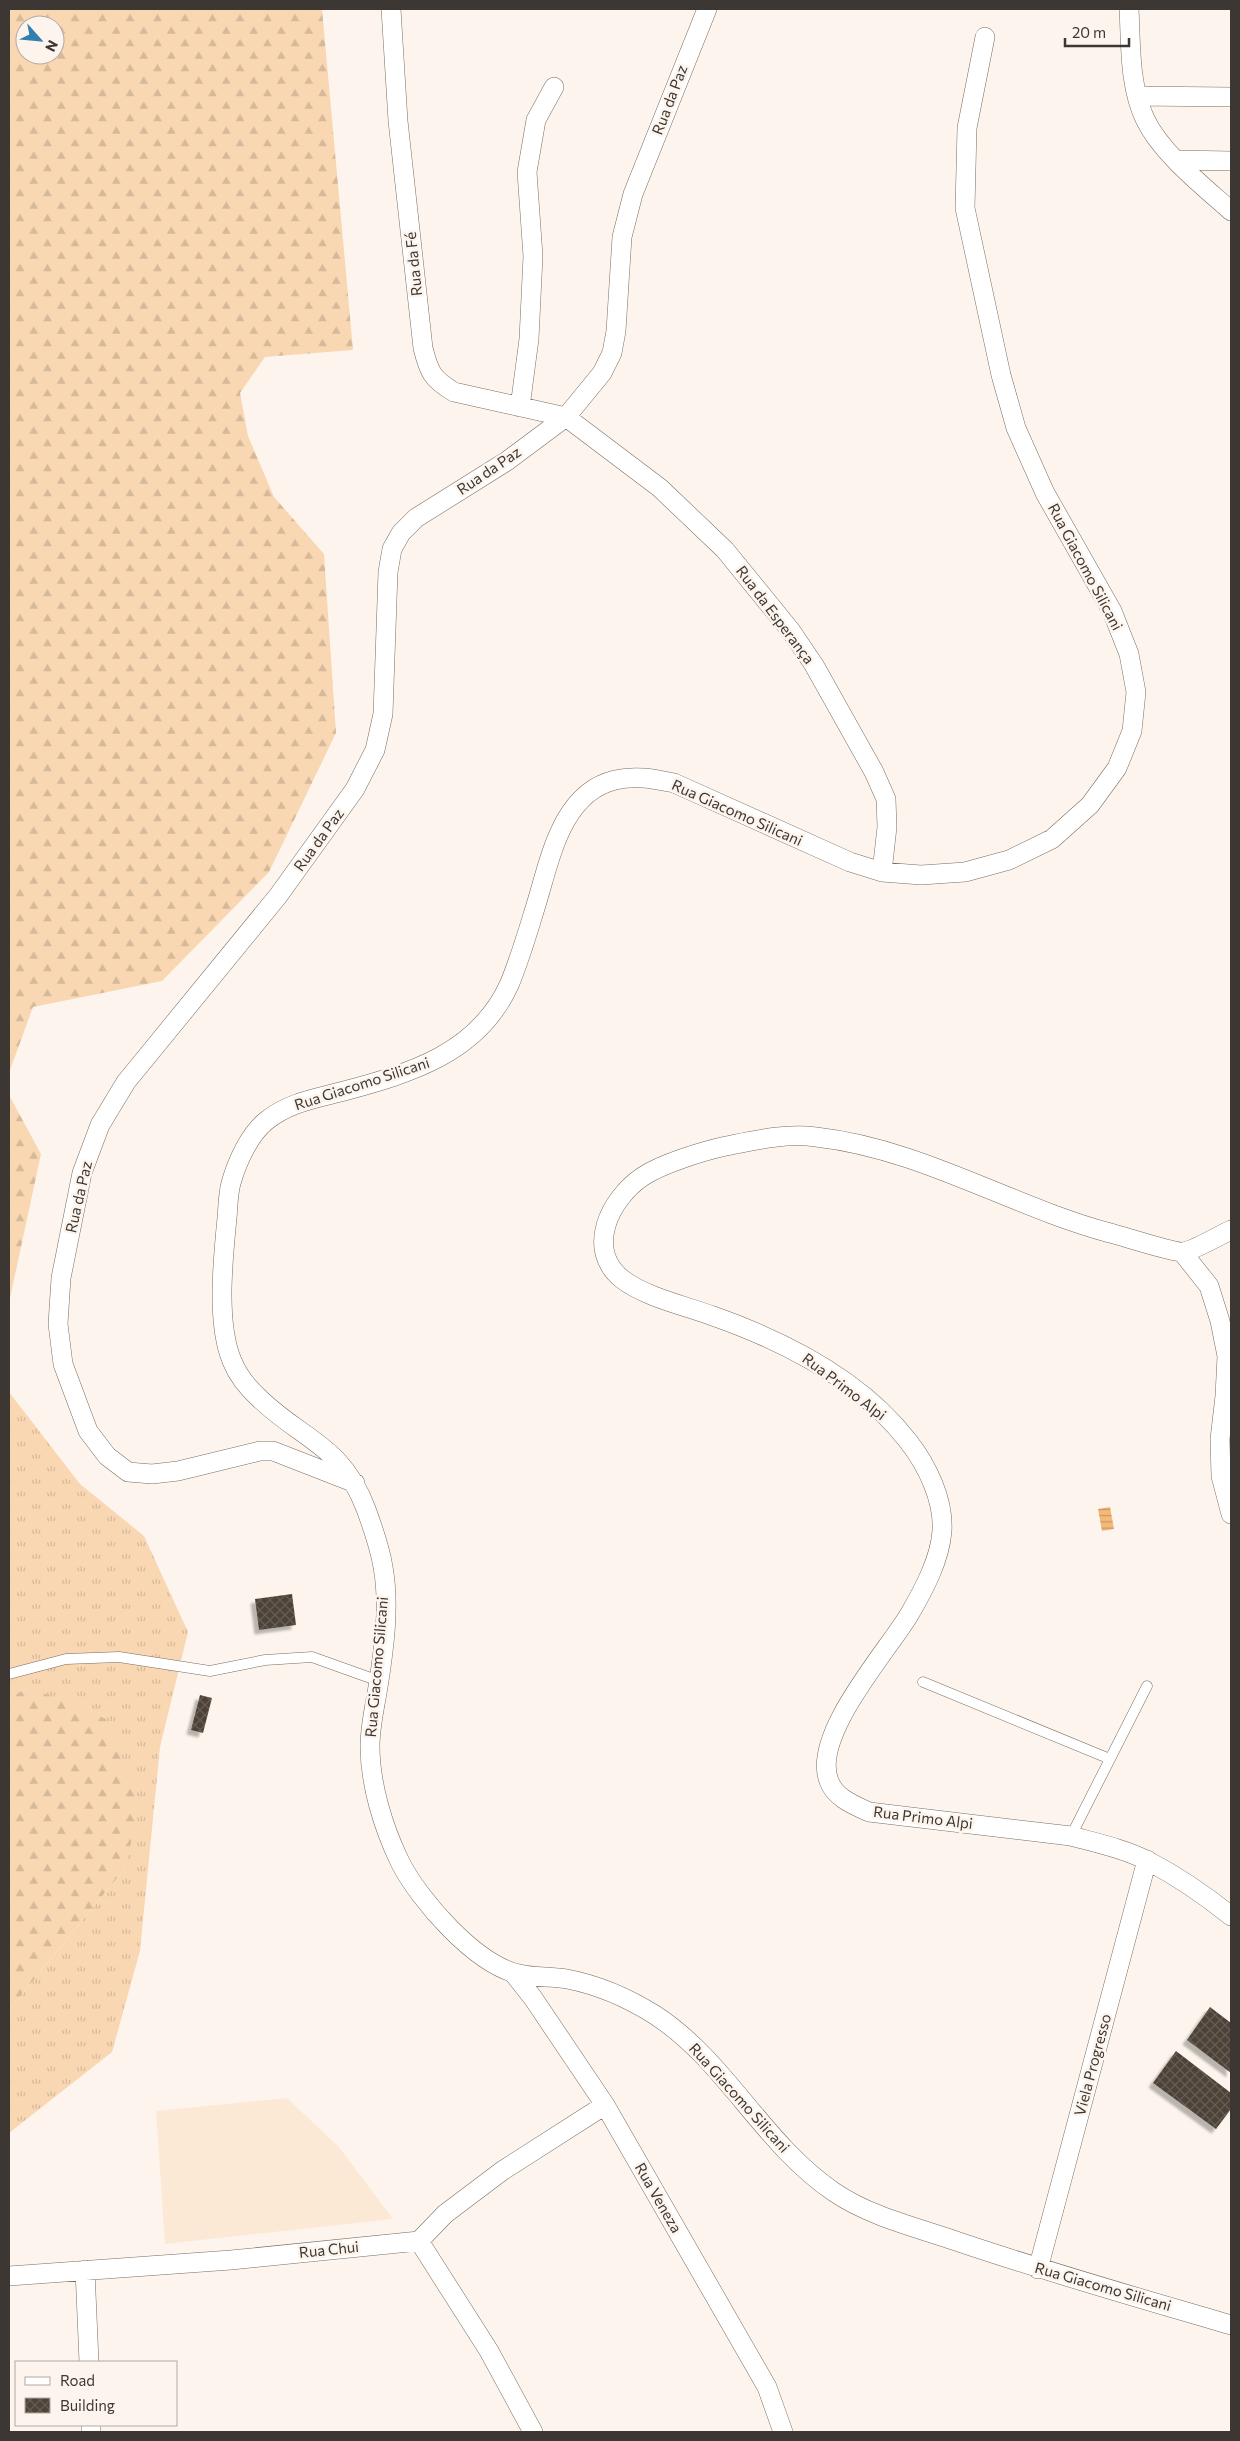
<svg xmlns="http://www.w3.org/2000/svg" width="1240" height="2441" viewBox="0 0 1240 2441" font-family="Commissioner,sans-serif">
<defs>
<pattern id="grass-tufts" width="24" height="20" patternUnits="userSpaceOnUse" patternTransform="scale(1.25)"><rect width="24" height="20" fill="#f9d7b3"/><path d="M3 7l-1-3M5 7V3M7 7l1-3M15 17l-1-3M17 17v-4M19 17l1-3" fill="none" stroke="#d6b99a"/></pattern>
<pattern id="forest-firs" width="22" height="20" patternUnits="userSpaceOnUse" patternTransform="scale(1.25)"><rect width="22" height="20" fill="#f9d7b3"/><path d="M5 1l3.5 6h-7zM16 11l3.5 6h-7z" fill="#d6b99a"/></pattern>
<pattern id="water-rules" width="6" height="5" patternUnits="userSpaceOnUse" patternTransform="scale(1.25)"><rect width="6" height="5" fill="#f4b979"/><path d="M0 2.5h6" fill="none" stroke="#c79764"/></pattern>
<pattern id="building-cross-hatch" width="8" height="8" patternUnits="userSpaceOnUse" patternTransform="scale(1.25)"><rect width="8" height="8" fill="#4e4338"/><path d="M0 0l8 8M0 8l8-8" fill="none" stroke="#665d54"/></pattern>
<filter id="shadow"><feDropShadow dx="-4.5" dy="4.5" stdDeviation="1" flood-color="#0004"/></filter>
</defs>
<rect width="100%" height="100%" fill="#fdf5ed"/>
<!-- built -->
<path fill="#fce9d5" d="M287 2098 339 2147 393 2219 165 2244 156 2111Z"/>
<!-- grass -->
<path fill="url(#grass-tufts)" d="M9 1392 80 1484 144 1536 188 1632 160 1747 140 1951 112 2052 9 2133V2010L126 1867 29 1687 9 1698Z"/>
<!-- forest -->
<path fill="url(#forest-firs)" fill-rule="evenodd" d="M9 9H322L353 350 265 357 240 393 248 436 274 497 324 554 336 733 269 872 162 981 33 1007 9 1073ZM25 25H55V55H25Z
M9 1095 41 1154 9 1303Z
M29 1687 106 1719 139 1803 126 1867 9 2010V1698Z"/>
<!-- water -->
<path fill="url(#water-rules)" d="M1110 1507 1114 1529 1102 1531 1098 1509Z"/>
<!-- building -->
<path fill="url(#building-cross-hatch)" filter="url(#shadow)" d="M292 1594 296 1625 259 1630 255 1599Z
M200 1695 212 1698 203 1733 191 1730Z
M1210 2007 1231 2023V2073L1187 2040Z
M1176 2051 1231 2093V2109L1216 2129 1153 2083Z"/>
<g fill="none" stroke-linecap="round" stroke-linejoin="round">
<defs>
<path id="lane" d="M9 1674 66 1659 119 1657 210 1671 265 1660 312 1657 379 1681
M923 1682 1110 1759
M1071 1836 1147 1686"/>
<path id="street" d="M391 9 398 121 423 348C429 372 432 379 454 392L566 417 660 488 725 550 791 631 814 665 874 772 886 799 887 827 882 872
M1129 9C1131 45 1129 85 1145 119 1161 153 1203 186 1231 211
M985 37 967 128 965 208 1001 375 1016 428 1045 493 1112 611 1129 654 1136 692 1132 731 1117 768 1090 805 1052 839 1009 860 965 872 921 875 882 872 850 862 674 783C654 779 636 775 615 780 561 793 550 860 536 905 528 931 520 959 509 985 478 1053 411 1073 344 1091 318 1098 289 1102 266 1121 249 1135 237 1162 231 1183 228 1194 228 1207 227 1218 223 1259 216 1323 232 1361 238 1376 249 1389 260 1399 304 1441 342 1445 366 1509 373 1528 380 1548 383 1567 390 1605 384 1649 378 1687 375 1706 370 1726 370 1746 370 1784 383 1827 400 1862 419 1900 476 1965 519 1974 534 1978 551 1976 567 1979 598 1985 628 1998 655 2015 726 2061 763 2144 834 2192 869 2216 915 2227 956 2241 1047 2272 1139 2298 1231 2325
M1137 96 1231 97
M1178 160 1231 161
M520 407 529 339 533 256 527 172 536 120 554 87
M1231 1230C1220 1235 1193 1251 1183 1252 1174 1253 1123 1236 1110 1233 1010 1206 922 1149 816 1137 786 1133 756 1140 726 1146 703 1151 661 1164 642 1177 610 1199 585 1249 622 1279 645 1297 686 1306 713 1316 784 1341 861 1380 908 1441 927 1465 944 1500 942 1531 940 1560 923 1591 909 1615 886 1653 811 1736 829 1781 835 1798 854 1805 869 1812L1071 1836C1097 1843 1125 1849 1148 1861 1177 1876 1206 1896 1231 1916
M1182 1252 1209 1286 1220 1321 1227 1356 1225 1396 1220 1439 1221 1476 1231 1514
M355 1483 273 1451H260L178 1471 152 1474 128 1472 107 1456 88 1431 63 1364 58 1324 61 1278 82 1173 100 1125 126 1082 278 896 355 789 375 750 383 714 388 572 392 549 401 533 416 518 507 461 566 417 602 373 612 353 616 331 622 237 633 194 707 9
M514 1974 533 1998 605 2105 767 2387 783 2432
M419 2241 489 2351 533 2432
M1038 2269 1147 1860
M85 2270 89 2362
M9 2276 231 2260 419 2241 445 2214 502 2171 605 2105
M91 2425V2432"/>
</defs>
<!-- lane casing -->
<use href="#lane" stroke="#796d61" stroke-width="11"/>
<!-- street casing -->
<use href="#street" stroke="#796d61" stroke-width="20"/>
<!-- lane -->
<use href="#lane" stroke="#fff" stroke-width="10"/>
<!-- street -->
<use href="#street" stroke="#fff" stroke-width="19"/>
</g>
<g text-anchor="middle" stroke-width="5" stroke-linejoin="round" paint-order="stroke">
<!-- street labels -->
<g font-size="15" fill="#3c3732" stroke="#fdf5ed">
<text transform="translate(670 100) rotate(-69)" y="5">Rua da Paz</text>
<text transform="translate(414 264) rotate(-96)" y="5">Rua da Fé</text>
<text transform="translate(489 471) rotate(-34)" y="5">Rua da Paz</text>
<text transform="translate(1085 567) rotate(62)" y="5">Rua Giacomo Silicani</text>
<text transform="translate(775 615) rotate(53)" y="5">Rua da Esperança</text>
<text transform="translate(737 813) rotate(24)" y="5">Rua Giacomo Silicani</text>
<text transform="translate(319 840) rotate(-54)" y="5">Rua da Paz</text>
<text transform="translate(362 1084) rotate(-18)" y="5">Rua Giacomo Silicani</text>
<text transform="translate(79 1197) rotate(-77)" y="5">Rua da Paz</text>
<text transform="translate(844 1387) rotate(37)" y="5">Rua Primo Alpi</text>
<text transform="translate(377 1667) rotate(-85)" y="5">Rua Giacomo Silicani</text>
<text transform="translate(923 1818) rotate(7)" y="5">Rua Primo Alpi</text>
<text transform="translate(1093 2065) rotate(-75)" y="5">Viela Progresso</text>
<text transform="translate(739 2098) rotate(48)" y="5">Rua Giacomo Silicani</text>
<text transform="translate(658 2198) rotate(60)" y="5">Rua Veneza</text>
<text transform="translate(329 2250) rotate(-6)" y="5">Rua Chui</text>
<text transform="translate(1103 2287) rotate(16)" y="5">Rua Giacomo Silicani</text>
</g>
</g>
<!-- border -->
<rect width="1240" height="2441" fill="none" stroke="#3c3732" stroke-width="20"/>
<!-- legend -->
<rect x="15" y="2361" width="162" height="65" fill="#fdf5ed" stroke="#b0a9a2"/>
<rect x="25" y="2377" width="25" height="8" fill="#ffffff" stroke="#b0a9a2"/>
<text x="60" y="2386" font-size="15" fill="#3c3732">Road</text>
<rect x="25" y="2398" width="25" height="15" fill="url(#building-cross-hatch)" stroke="#b0a9a2"/>
<text x="60" y="2411" font-size="15" fill="#3c3732">Building</text>
<!-- north arrow -->
<g transform="translate(40 40) rotate(117)"><circle r="24" fill="#fdf5ed" stroke="#b0a9a2"/>
<path d="M0-4L9 19L0 12L-9 19Z" fill="#337fb2"/>
<text y="-8" font-size="14" font-weight="bold" text-anchor="middle" fill="#3c3732">N</text>
</g>
<!-- scale -->
<path d="M1065 38v8h64v-8" fill="none" stroke="#3c3732" stroke-width="2.5"/>
<text x="1072" y="38" font-size="15" fill="#3c3732" stroke="#fdf5ed" stroke-width="4" paint-order="stroke">20 m</text>
</svg>
